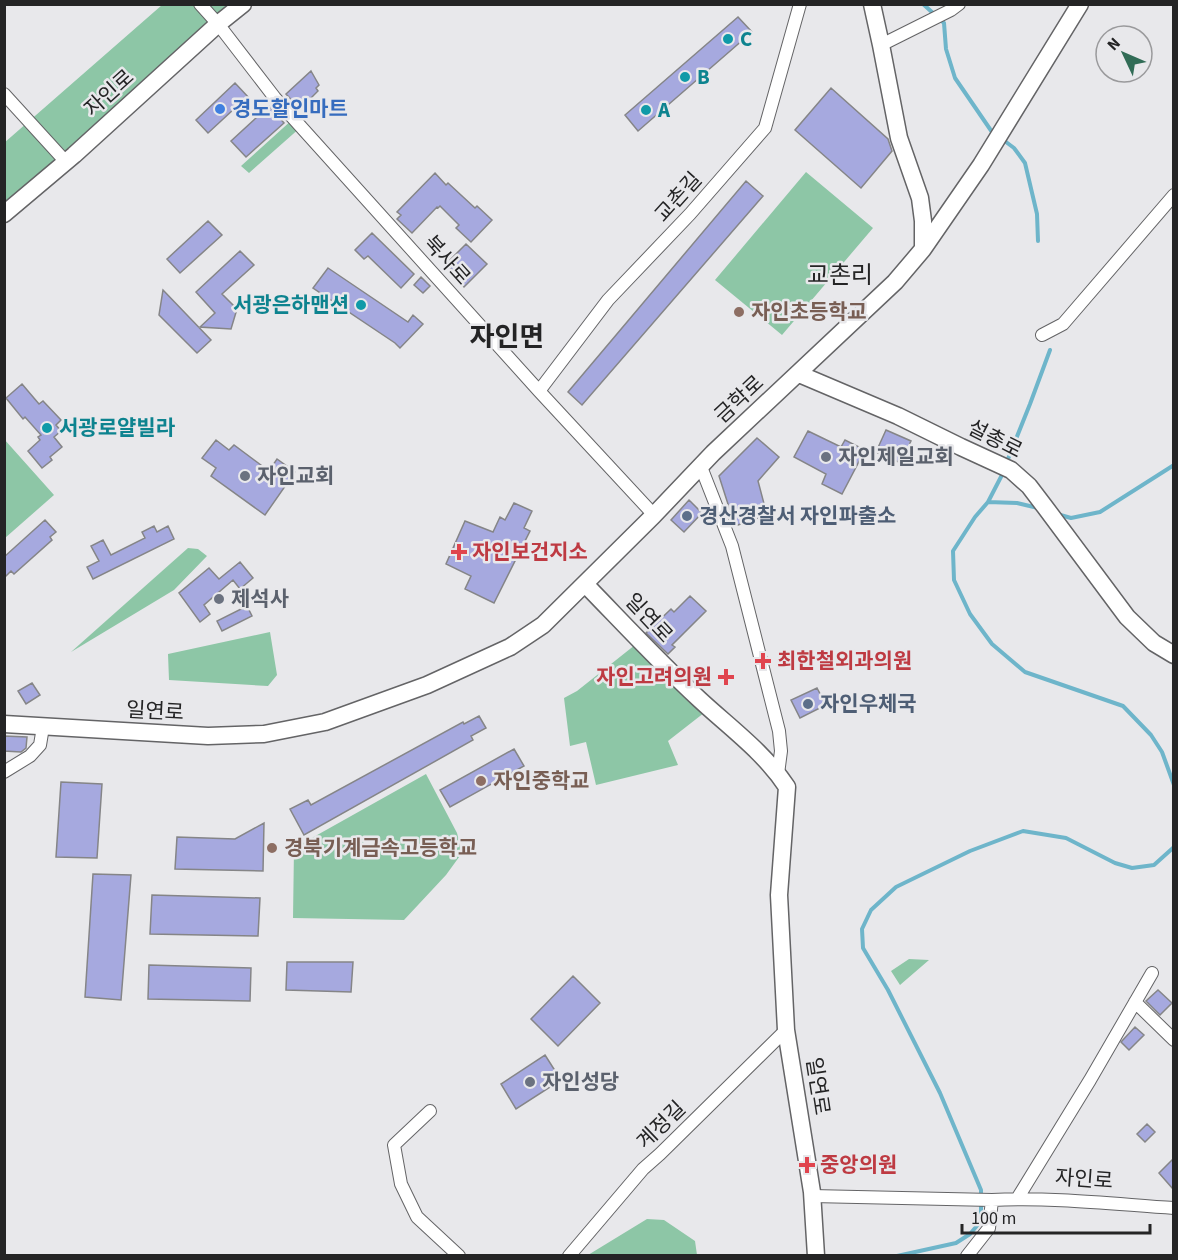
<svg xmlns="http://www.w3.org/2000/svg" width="1178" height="1260" viewBox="0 0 1178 1260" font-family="'Source Sans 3','Noto Sans KR',sans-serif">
<rect width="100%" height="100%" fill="#e8e8eb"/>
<!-- green -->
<path fill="#8dc6a6" d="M162 5H243L5 213 4 143Z
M293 119 301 127 249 173 241 166Z
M806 172 873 228 782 335 715 280Z
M4 439 54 495 5 538H4Z
M188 548 198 549 207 556 174 590 71 652Z
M270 632 277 675 268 686 169 680 168 654Z
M640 641 709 709 668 741 678 765 596 785 586 742 570 746 564 698 577 691Z
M426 774 457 833 462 853 446 875 404 920 293 918 294 848Z
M909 959 929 960 900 985 891 971Z
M647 1219 664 1220 695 1241 697 1255H588Z"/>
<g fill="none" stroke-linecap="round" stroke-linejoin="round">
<!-- stream -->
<path stroke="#6eb5ca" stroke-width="4" d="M923 4 944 23 946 49 955 78 992 132 996 135
M1002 139 1014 148 1025 163 1037 214 1038 241
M1006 464 1030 404 1050 350
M988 502 1004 471
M1038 508 1017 503 988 502 975 517 953 551 954 580 970 614 992 644 1025 672 1123 706 1151 735 1162 752 1174 785
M1057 514 1071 518 1100 512 1174 465
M897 1256 956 1243 970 1234 981 1221V1190L940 1093 888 990 863 948 862 929 871 910 896 887 970 851 1023 831 1066 838 1115 863 1132 868 1154 865 1174 847"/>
</g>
<!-- building -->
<path fill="#a6a9df" stroke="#858587" stroke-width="1.5" d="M738 17 752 32 638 131 625 115Z
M311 71 319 85 316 88 318 91 300 109 286 94Z
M235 83 250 99 237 112 234 109 208 133 196 120Z
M831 88 888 139 892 151 861 188 795 130Z
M269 106 284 123 246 157 231 141Z
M435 173 446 185 448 183 475 208 477 206 492 220 471 242 456 228 459 225 440 206 438 208 437 207 412 233 397 219 401 215 397 212Z
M746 181 763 196 582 405 568 392Z
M208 221 222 235 180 273 167 259Z
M372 233 414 274 401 288 368 256 364 259 355 250Z
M466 244 487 264 464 287 451 274 453 271 446 264Z
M240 251 254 265 222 294 237 309 231 329 200 327 215 313 196 292Z
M328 268 408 322 413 315 423 324 400 348 395 343 313 288Z
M421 277 430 286 423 293 414 285Z
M163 290 211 340 197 353 159 315Z
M22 384 39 404 43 401 61 420 56 425 61 431 54 437 62 447 50 457 52 460 42 468 28 451 40 440 38 437 41 435 25 417 23 419 6 398Z
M886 430 911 441 901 463 876 452Z
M808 431 841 447 845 440 865 450 842 494 822 484 826 474 794 457Z
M757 438 779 457 758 481 767 515 735 526 719 476Z
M216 440 229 450 234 445 269 471 277 459 295 472 265 515 211 476 216 468 202 458Z
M689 500 702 513 684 532 671 520Z
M514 503 532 511 524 528 530 531 494 603 465 589 471 576 446 564 465 521 493 532 500 517 505 520Z
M45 520 56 532 50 537 52 540 14 574 11 571 4 578V557Z
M154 526 157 532 168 526 174 539 93 579 87 567 99 561 91 546 103 540 111 555 145 538 142 532Z
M240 562 253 578 240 589 233 580 204 605 210 614 200 622 179 593 209 568 219 579Z
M690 596 706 611 672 645 675 647 668 654 646 633 671 609 674 612Z
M247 606 252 616 222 631 217 621Z
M32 683 40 695 26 704 18 691Z
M817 688 826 705 800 718 791 700Z
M479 716 486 728 471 736 473 740 304 835 290 809 308 800 311 805 463 722 464 724Z
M4 736 27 737 26 748 21 752 4 751Z
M514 749 524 766 450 807 440 790Z
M61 782 102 784 97 858 56 857Z
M264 823 263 871 175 869 177 837 235 839Z
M93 874 131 875 121 1000 85 997Z
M152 895 260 898 258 936 150 934Z
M287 962H353L351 992 286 990Z
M149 965 251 968 250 1001 148 999Z
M573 976 600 1003 558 1046 531 1019Z
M1158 990 1172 1003 1160 1015 1146 1001Z
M1135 1027 1144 1035 1129 1050 1121 1042Z
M545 1055 561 1080 516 1109 501 1084Z
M1147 1124 1155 1132 1145 1142 1137 1134Z
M1173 1159V1189L1159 1173Z"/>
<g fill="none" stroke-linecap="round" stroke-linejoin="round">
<defs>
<path id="street" d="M200 4 218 24 275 98 539 391 654 515
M881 45 951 10 959 4
M4 94 66 162
M1042 335 1063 324 1174 195
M539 391 608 300 690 214 765 128 800 4
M701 467 732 546 779 731 781 751 778 774
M4 772 30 756 40 745 43 727
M1135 1002 1174 1040
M430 1111 394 1145 401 1184 417 1217 459 1256
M812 1196 992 1200C1053 1197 1113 1204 1174 1208
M1017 1199 1090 1080 1152 973
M569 1256 643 1169 660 1154 786 1030
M967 1256 989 1228 992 1200"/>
<path id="secondary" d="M4 214 74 155 218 24 243 4
M923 249 981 165 1080 4
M799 374 898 416 961 447 1011 470 1029 486 1045 507 1127 617 1154 643 1174 655
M585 584C623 623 659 662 699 699 729 727 764 752 787 787L779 895 786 1030 812 1192 816 1256
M4 724 208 736 264 734 325 722 427 685 510 647 543 625 654 515 713 453 895 282 923 249V221L920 198 899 138 881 45 872 4"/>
</defs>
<!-- street casing -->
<use href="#street" stroke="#646466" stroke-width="14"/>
<!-- secondary casing -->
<use href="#secondary" stroke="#646466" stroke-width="19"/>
<!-- street -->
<use href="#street" stroke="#fff" stroke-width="12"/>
<!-- secondary -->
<use href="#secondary" stroke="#fff" stroke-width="16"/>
</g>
<!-- markers -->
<g fill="#0f9aa8" stroke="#e8e8eb" stroke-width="2">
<circle cx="728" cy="39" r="6"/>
<circle cx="685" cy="77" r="6"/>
<circle cx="646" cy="110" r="6"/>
<circle cx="361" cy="305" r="6"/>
<circle cx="47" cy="428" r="6"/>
</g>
<circle fill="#3f7fe0" stroke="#e8e8eb" stroke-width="2" cx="220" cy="109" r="6"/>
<g fill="#8d6e63" stroke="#e8e8eb" stroke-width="2">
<circle cx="739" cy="312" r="6"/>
<circle cx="481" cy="781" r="6"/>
<circle cx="272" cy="848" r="6"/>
</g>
<g fill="#6b7280" stroke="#e8e8eb" stroke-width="2">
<circle cx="826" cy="457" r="6"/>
<circle cx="245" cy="476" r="6"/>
<circle cx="219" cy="599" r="6"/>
<circle cx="530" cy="1082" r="6"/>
</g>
<g fill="#5c6f8a" stroke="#e8e8eb" stroke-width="2">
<circle cx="687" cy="516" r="6"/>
<circle cx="808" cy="704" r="6"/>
</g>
<g fill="#e0444e" stroke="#e8e8eb" stroke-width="2">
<path d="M456 543h6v6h6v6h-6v6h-6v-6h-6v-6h6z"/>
<path d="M760 652h6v6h6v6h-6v6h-6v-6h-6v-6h6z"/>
<path d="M723 668h6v6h6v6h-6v6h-6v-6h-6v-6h6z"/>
<path d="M804 1156h6v6h6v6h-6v6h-6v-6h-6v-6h6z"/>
</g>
<g text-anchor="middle" stroke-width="5" stroke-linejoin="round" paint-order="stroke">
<!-- culture labels -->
<g font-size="21" font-weight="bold" fill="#0d838f" stroke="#e8e8eb" text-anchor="start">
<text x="740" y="46">C</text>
<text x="697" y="84">B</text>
<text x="658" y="117">A</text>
<text x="349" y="312" text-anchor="end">서광은하맨션</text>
<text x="59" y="435">서광로얄빌라</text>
</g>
<!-- street labels -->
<g font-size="21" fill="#242425" stroke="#e8e8eb">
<text transform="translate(109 93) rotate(-42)" y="7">자인로</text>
<text transform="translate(678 197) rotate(-48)" y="7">교촌길</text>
<text transform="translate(447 260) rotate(48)" y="7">북사로</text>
<text transform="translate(739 399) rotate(-43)" y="7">금학로</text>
<text transform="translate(995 439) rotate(27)" y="7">설총로</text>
<text transform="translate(649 618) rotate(47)" y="7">일연로</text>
<text transform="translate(155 711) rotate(3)" y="7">일연로</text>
<text transform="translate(818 1086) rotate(81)" y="7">일연로</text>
<text transform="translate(661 1125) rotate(-44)" y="7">계정길</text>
<text transform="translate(1084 1179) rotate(4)" y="7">자인로</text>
</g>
<!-- shop labels -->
<g font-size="21" font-weight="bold" fill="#366cbe" stroke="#e8e8eb" text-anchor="start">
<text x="232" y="116">경도할인마트</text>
</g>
<!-- education labels -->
<g font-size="21" font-weight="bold" fill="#785e54" stroke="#e8e8eb" text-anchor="start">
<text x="751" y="319">자인초등학교</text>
<text x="493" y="788">자인중학교</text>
<text x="284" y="855">경북기계금속고등학교</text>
</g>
<!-- worship labels -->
<g font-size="21" font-weight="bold" fill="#5b616d" stroke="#e8e8eb" text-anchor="start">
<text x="838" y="464">자인제일교회</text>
<text x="257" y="483">자인교회</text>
<text x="231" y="606">제석사</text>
<text x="542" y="1089">자인성당</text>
</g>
<!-- service labels -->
<g font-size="21" font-weight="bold" fill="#4e5e75" stroke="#e8e8eb" text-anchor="start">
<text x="699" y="523">경산경찰서 자인파출소</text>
<text x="820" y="711">자인우체국</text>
</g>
<!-- health labels -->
<g font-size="21" font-weight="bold" fill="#be3a42" stroke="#e8e8eb" text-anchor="start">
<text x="472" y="559">자인보건지소</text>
<text x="777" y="668">최한철외과의원</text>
<text x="712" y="684" text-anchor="end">자인고려의원</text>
<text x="820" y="1172">중앙의원</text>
</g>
<!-- quarter labels -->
<g font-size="24" fill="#242425" stroke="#e8e8eb">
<text x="840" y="283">교촌리</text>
</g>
<!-- district labels -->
<g font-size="27" font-weight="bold" fill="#242425" stroke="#e8e8eb">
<text x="507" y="346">자인면</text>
</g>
</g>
<!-- border -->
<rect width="1178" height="1260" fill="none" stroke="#242425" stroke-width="12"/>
<!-- north arrow -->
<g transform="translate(1124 54) rotate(314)"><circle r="28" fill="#e8e8eb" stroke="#9a9a9c" stroke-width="1.5"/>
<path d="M0-4.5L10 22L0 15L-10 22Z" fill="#316c56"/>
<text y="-9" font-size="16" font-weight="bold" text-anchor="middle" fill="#242425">N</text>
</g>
<!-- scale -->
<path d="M962 1224v9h188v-9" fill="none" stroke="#242425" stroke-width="3"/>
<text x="971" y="1224" font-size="18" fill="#242425" stroke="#e8e8eb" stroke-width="4.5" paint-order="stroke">100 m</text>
</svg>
